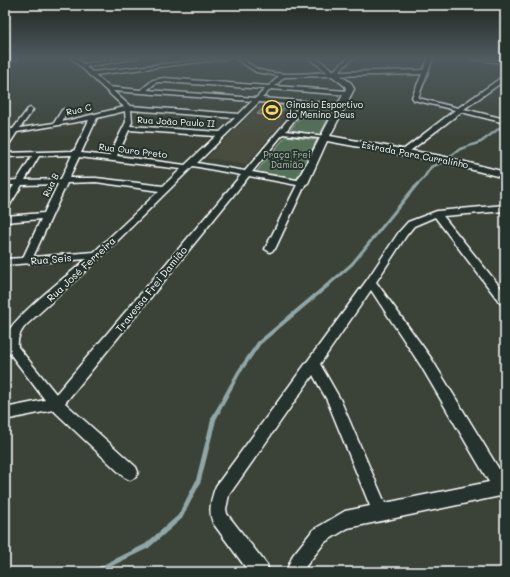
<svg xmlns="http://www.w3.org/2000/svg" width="510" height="577" viewBox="0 0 510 577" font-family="Mali,sans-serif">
<rect width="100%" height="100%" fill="#3b4339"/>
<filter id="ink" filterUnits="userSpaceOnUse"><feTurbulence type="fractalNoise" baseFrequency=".025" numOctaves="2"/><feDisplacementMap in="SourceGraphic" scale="8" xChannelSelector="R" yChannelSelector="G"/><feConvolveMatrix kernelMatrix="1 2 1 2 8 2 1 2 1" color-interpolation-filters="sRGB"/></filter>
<g filter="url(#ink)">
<!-- built -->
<path fill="#4a4e41" d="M263 102 293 105 281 120 283 121 246 164 207 158Z"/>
<!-- green -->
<path fill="#557158" stroke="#aab8ac" d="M267 104 286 106 277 117 257 114Z
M310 106 333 108 320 135 290 130Z
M286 136 317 140 297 179 256 172Z"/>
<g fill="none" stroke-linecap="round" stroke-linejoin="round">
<!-- stream-far3 -->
<path stroke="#91a7a7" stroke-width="2.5" d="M413 189 423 179 431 167 443 162 460 149 481 142 505 124"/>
<!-- stream-far2 -->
<path stroke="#91a7a7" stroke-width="3" d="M328 285 352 264 414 188"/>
<!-- stream-far1 -->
<path stroke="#91a7a7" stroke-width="4" d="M217 412 239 372 259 343 329 284"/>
<!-- stream -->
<path stroke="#91a7a7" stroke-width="5" d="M94 572 147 546 180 517 198 482 214 418 218 411"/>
<defs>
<path id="street" d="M71 58H76L83 64 127 58H137L86 67 92 72 219 58H231L95 75 109 87 141 90 153 80 164 78 269 86 279 76 256 72 235 58C245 58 251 67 260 70 281 77 309 73 332 72L348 58H353L338 72 423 70 429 58H433L418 98 458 108 505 75V80L464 109 505 119V123L461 112 406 154H403V150L455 110 414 100 412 97 422 74 284 77 275 86 348 91 351 93 348 95 271 89 262 98 340 104 343 106 340 108 306 105 286 131 325 136 329 138 327 139 283 134 252 172 302 181 306 183 275 249 270 252 265 249 297 185 249 176 65 403 136 467 138 472 136 477 130 480 124 477 53 410 5 420V408L45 400 8 351C5 346 4 342 6 336 14 316 68 275 87 259L5 265V259L23 258 41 219 5 222V216L44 213 58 184 22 185 8 208 5 209V199L14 185H5V181L17 180 32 156 5 157V153L74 151 89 120 17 132 8 146H5V139L10 133H5V129H13L28 109 30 108 33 110 20 128 54 123 62 110 64 109 67 111 62 122 124 107ZM157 82H164L265 89 256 98 147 90ZM113 91 252 101 239 114 130 106ZM259 102 300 105 245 171 197 163ZM131 110 235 118 220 132 130 126 132 122ZM125 111 126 122 109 156 81 153 97 118ZM129 130 216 136 185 165 117 156ZM72 155 61 179 25 180 39 156ZM79 157 181 169 163 186 96 178H69ZM193 166 241 175 56 394 18 347C17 338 20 333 25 326L101 257ZM96 182 159 191 94 252 33 257 67 183Z
M468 58 505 61V63L470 59Z
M505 205V211L443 216 505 293V305L501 304 435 217 414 226 406 236 376 282 431 358 505 479V495L348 528 325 542 306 566 304 572H286L293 555 313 530 345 511 370 506 327 400 313 375 229 495 226 509 227 514 267 565 269 572H249L213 523C208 511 211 498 216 486L367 280 399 232 408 222 437 211ZM371 290 421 366 489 482 385 503 340 399 320 364Z"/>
<path id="secondary" d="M5 58H19L16 60 5 61Z
M309 58H316L351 83 354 89 330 136 441 156 505 172V178L441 162 327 141 308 183 302 186 298 185 296 183 346 89 345 86Z"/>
</defs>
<!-- street casing -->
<use href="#street" stroke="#fff" stroke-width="3"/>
<!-- secondary casing -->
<use href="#secondary" stroke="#fff" stroke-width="3"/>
<!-- street -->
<use href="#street" fill="#26332d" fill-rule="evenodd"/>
<!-- secondary -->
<use href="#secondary" fill="#26332d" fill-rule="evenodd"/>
</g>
</g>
<!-- sky -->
<linearGradient id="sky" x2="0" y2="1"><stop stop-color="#20251f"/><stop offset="0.42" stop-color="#4f5b5f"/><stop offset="1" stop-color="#4f5b5f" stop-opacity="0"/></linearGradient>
<rect width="510" height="138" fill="url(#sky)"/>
<!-- icons -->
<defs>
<symbol id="stadium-ring" viewBox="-11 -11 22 22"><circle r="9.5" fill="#26332d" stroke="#ffd166" stroke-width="1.5"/><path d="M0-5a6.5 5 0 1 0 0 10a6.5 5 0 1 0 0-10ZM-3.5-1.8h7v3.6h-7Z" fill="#ffd166"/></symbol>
</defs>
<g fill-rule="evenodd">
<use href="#stadium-ring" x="261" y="99" width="22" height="22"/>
</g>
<g text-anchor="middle" stroke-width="4" stroke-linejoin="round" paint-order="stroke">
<!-- far-poi labels -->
<g font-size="9" fill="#fff" stroke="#26332d" text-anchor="start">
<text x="286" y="108">Ginasio Esportivo<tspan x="286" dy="10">do Menino Deus</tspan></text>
</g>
<!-- far-street labels -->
<g font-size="9" fill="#fff" stroke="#26332d">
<text transform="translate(79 110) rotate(-12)" y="3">Rua C</text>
<text transform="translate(176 122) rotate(3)" y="3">Rua João Paulo II</text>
<text transform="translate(133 151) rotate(7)" y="3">Rua Ouro Preto</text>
<text transform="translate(415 155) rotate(11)" y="3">Estrada Para Curralinho</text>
<text transform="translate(51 185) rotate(-64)" y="3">Rua B</text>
</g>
<!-- far-park labels -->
<g font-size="9" fill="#b2bfb4" stroke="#26332d">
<text x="287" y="158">Praça Frei<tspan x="287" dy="10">Damião</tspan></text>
</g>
<!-- street labels -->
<g font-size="10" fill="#fff" stroke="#26332d">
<text transform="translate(51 259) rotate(-5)" y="4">Rua Seis</text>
<text transform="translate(81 269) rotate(-43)" y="4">Rua José Ferreira</text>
<text transform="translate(151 289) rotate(-51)" y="4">Travessa Frei Damião</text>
</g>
</g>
<!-- margin -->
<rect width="510" height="577" fill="none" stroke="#26332d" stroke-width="20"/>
<rect x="10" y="10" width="490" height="557" fill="none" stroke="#fff" stroke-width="1.5" filter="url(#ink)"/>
</svg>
